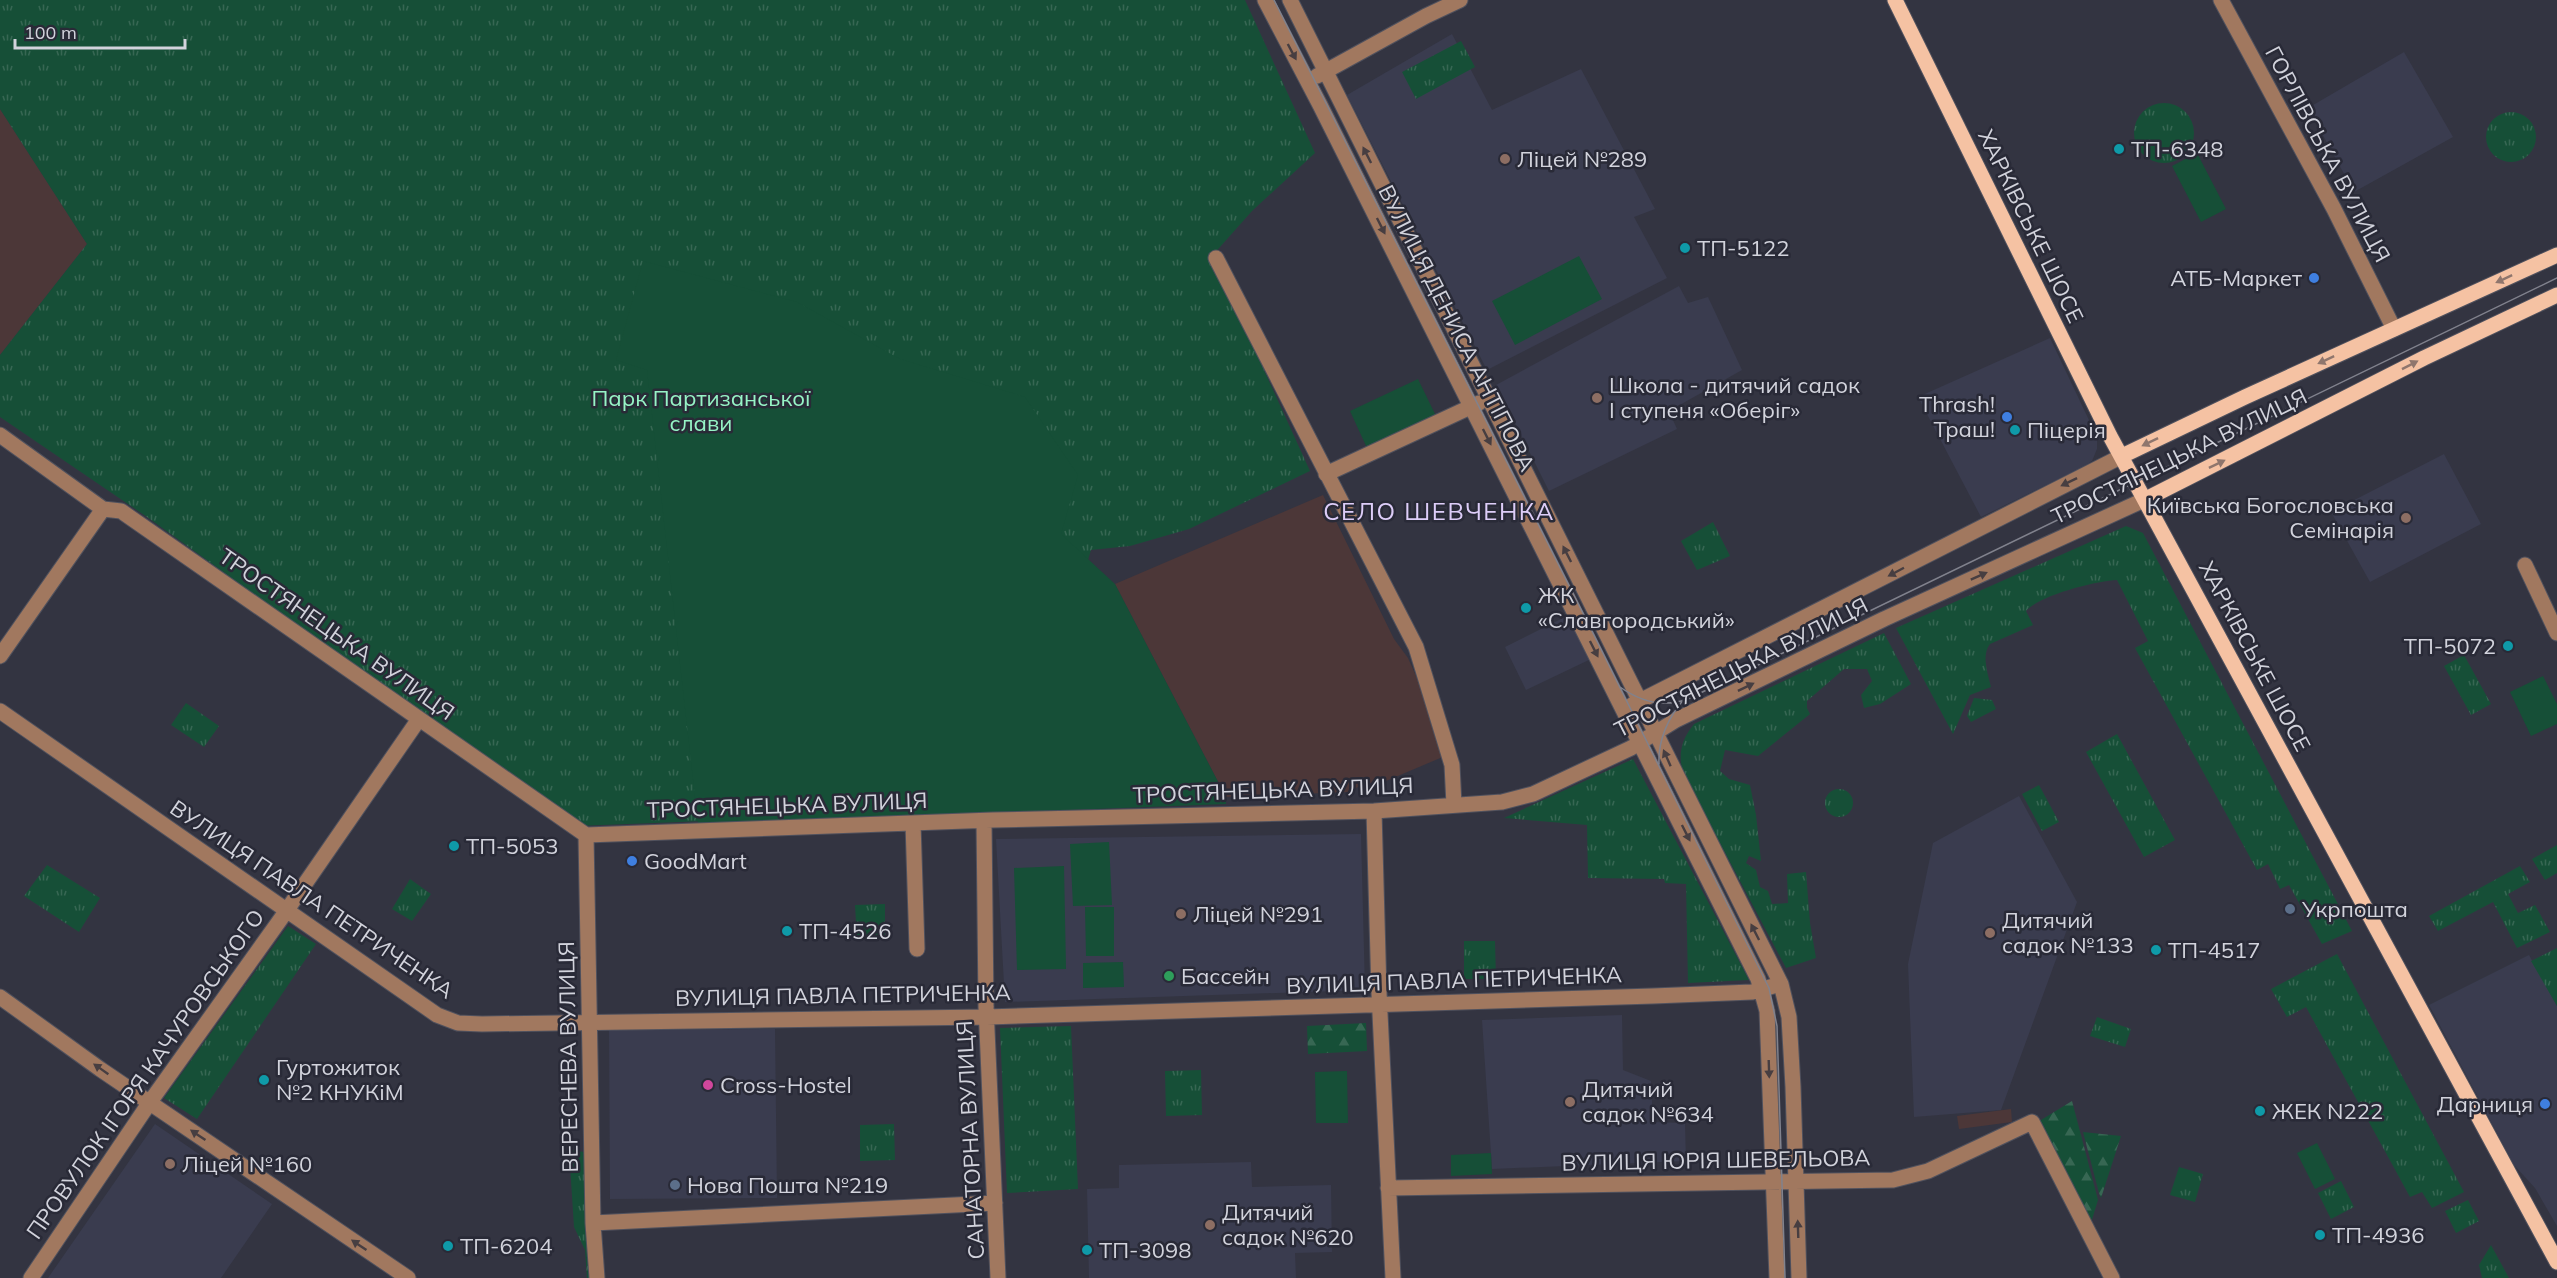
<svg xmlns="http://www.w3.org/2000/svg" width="2557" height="1278" viewBox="0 0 2557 1278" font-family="Mulish,sans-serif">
<defs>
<pattern id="grass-tufts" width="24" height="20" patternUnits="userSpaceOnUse" patternTransform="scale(1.5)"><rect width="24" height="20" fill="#164f37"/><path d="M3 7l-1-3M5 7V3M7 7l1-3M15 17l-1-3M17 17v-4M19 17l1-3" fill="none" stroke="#376753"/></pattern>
<pattern id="forest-firs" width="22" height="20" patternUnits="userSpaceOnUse" patternTransform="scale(1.5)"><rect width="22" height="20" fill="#164f37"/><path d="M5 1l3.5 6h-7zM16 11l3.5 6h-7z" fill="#376753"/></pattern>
</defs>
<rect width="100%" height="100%" fill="#333441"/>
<!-- built -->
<path fill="#3a3c4f" d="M1452 34 1492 110 1581 69 1655 209 1634 217 1667 278 1487 370 1347 95Z
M2404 52 2453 137 2354 192 2308 108Z
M1679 286 1688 303 1708 297 1742 370 1669 411 1677 429 1549 491 1496 385Z
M2050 338 2097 437V449L2092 461 2083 467 1981 517 1918 397Z
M2444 454 2481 524 2370 582 2331 512Z
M1571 614 1593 658 1526 690 1505 647Z
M2019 796 2077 902 2001 1110 1914 1117 1908 964 1933 843Z
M1361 834 1365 990 1005 1002 996 839Z
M2529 955 2557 1006V1226L2535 1188 2514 1165 2429 1005Z
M1622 1015 1623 1070 1651 1081 1653 1122 1685 1123 1686 1161 1492 1169 1482 1020Z
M775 1029 777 1198 610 1199 609 1030Z
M155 1124 272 1204 221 1278H48Z
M1251 1162 1252 1187 1331 1185 1332 1252 1295 1253 1296 1278H1089L1087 1189 1119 1188V1165Z"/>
<!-- industrial -->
<path fill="#4c3738" d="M0 109 87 244 0 355Z
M1323 495 1394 639 1408 658 1433 714 1445 756 1386 781 1364 784 1348 792 1226 797 1115 584Z
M2011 1109 2012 1122 1959 1129 1957 1116Z"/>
<!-- grass -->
<path fill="url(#grass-tufts)" d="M0 0H1245L1315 153 1252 211 1212 256 1310 471 1189 529 1130 546 1091 550 1088 560 1215 801 576 826 147 517 0 417V355L87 244 0 109Z
M1461 41 1475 67 1416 99 1402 72Z
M2134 133a30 30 0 1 1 60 0a30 30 0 1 1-60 0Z
M2486 137a25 25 0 1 1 50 0a25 25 0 1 1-50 0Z
M1713 522 1730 556 1697 570 1681 541Z
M2126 526 2143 533 2352 931 2322 944 2289 885 2280 889 2268 864 2257 870 2135 648 2148 641 2117 580C2096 581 2040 595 2026 611L2033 625 1990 644C1981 655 1988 674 1991 687L1970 695 1953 734 1896 628Z
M1884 633 1911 684 1880 704 1864 708 1861 695 1872 681 1867 669H1844L1807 701V708L1810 714 1758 756 1725 750 1720 771 1729 779 1750 785 1756 815 1761 861 1749 856 1746 863 1756 870 1760 887 1768 891 1772 904 1788 903 1787 874 1806 872 1810 923 1816 958 1786 968 1683 773C1678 754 1681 740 1694 724Z
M2464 655 2491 704 2471 715 2444 666Z
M1974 698 1992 700 1996 709 1971 722 1967 716Z
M186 703 219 726 204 747 171 725Z
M2117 734 2175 840 2144 857 2086 752Z
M1633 759 1749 980 1688 983 1686 884 1665 883 1664 879 1588 878 1587 825 1504 818Z
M2039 785 2059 822 2042 831 2022 794Z
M1825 803a14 14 0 1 1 28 0a14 14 0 1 1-28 0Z
M2557 845V873L2545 880 2532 859Z
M47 865 100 898 79 932 24 896Z
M2520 866 2530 882 2508 894 2518 913 2535 905 2550 932 2517 948 2493 902 2438 931 2429 916Z
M410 879 431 894 412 921 392 909Z
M885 904V938L857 939 855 905Z
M288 926 316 944 197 1119 164 1098Z
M1464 941H1495L1496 979H1464Z
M2557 948V1006L2531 961Z
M2337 954 2464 1192 2432 1208 2422 1192 2410 1197 2306 1007 2287 1017 2271 989Z
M2097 1017 2131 1029 2125 1047 2090 1036Z
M1071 1026 1078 1189 1007 1193 1000 1028Z
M1201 1070 1202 1115 1166 1116 1165 1071Z
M894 1124 895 1160 860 1161V1125Z
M569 1150 592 1153 597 1278H587L585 1250 574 1227Z
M2179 1167 2203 1174 2195 1202 2170 1195Z
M2341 1181 2354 1207 2331 1219 2318 1193Z
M2468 1200 2479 1221 2456 1233 2445 1211Z
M2491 1245 2509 1278H2482L2479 1265Z"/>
<!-- forest -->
<path fill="url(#forest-firs)" d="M1366 1023 1367 1051 1308 1054 1307 1026Z
M2072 1101 2098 1200 2090 1226 2036 1123Z
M2083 1132 2121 1136 2101 1198 2099 1193Z"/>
<!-- garden -->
<path fill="#164f37" d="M2197 153 2226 209 2201 222 2172 166Z
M1579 256 1602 299 1515 345 1492 301Z
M643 261 797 302 900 359 1025 397 1078 475 1061 534 1115 584 1226 797V804L698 824 647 370 616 360Z
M1418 379 1436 416 1367 448 1350 411Z
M2543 676 2557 704V724L2531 736 2510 692Z
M1109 842 1112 905 1073 906 1070 844Z
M1064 866 1066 969 1017 970 1014 868Z
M1085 907H1114V956H1086Z
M1123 962 1124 987 1083 988V963Z
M1347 1071 1348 1123H1316L1315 1072Z
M2317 1143 2335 1179 2315 1189 2297 1153Z
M1491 1153 1492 1174 1451 1176V1155Z"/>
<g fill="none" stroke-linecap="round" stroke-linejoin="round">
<defs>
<path id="minor" d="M1265 0 1320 105 1758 979 1767 1011 1777 1278
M1290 0 1781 984 1789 1017 1793 1087 1799 1278
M2221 0 2334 209 2394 329
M1317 76 1426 16 1460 0
M1216 258 1416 647 1452 765 1454 805
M0 435 103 509 121 511 586 835 993 820 1374 811 1502 802 1533 794 1631 748 1676 720 1884 619 2146 499
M1326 474 1479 403
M2525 565 2557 633
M0 656 103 509
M1632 705 2122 456
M0 711 437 1015 458 1023 482 1024 987 1017 1653 996 1752 992 1781 984
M1374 811 1379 993 1393 1278
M984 821 986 1007 998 1278
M913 823 917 949
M586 835 593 1223 597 1278
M0 997 100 1069 408 1278
M1388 1188 1893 1180 1928 1171 2032 1122 2112 1278
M593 1223 995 1203
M31 1278 150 1102 280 920 419 719"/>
<path id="major" d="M1895 0 2110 436 2557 1262
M2122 456 2245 397 2557 255
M2146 499 2424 358 2557 295"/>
</defs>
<!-- minor casing -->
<use href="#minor" stroke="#50515d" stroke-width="17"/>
<!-- major casing -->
<use href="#major" stroke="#50515d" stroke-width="17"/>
<!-- minor -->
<use href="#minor" stroke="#a1785f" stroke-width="15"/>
<!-- major -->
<use href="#major" stroke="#f5c2a3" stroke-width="15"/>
<!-- tram -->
<path stroke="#81828d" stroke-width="1.5" d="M1274 0 1590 627 1769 988 1777 1026 1785 1278
M1620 687C1641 702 1663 708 1688 699L2557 278
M1659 764C1658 740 1668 718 1684 699"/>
</g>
<!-- one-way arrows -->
<defs><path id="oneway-solid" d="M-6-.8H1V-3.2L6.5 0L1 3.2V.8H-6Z" transform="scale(1.5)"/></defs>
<g fill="#473e41">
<use href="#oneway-solid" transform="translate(1292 52) rotate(62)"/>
<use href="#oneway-solid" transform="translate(1367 155) rotate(-117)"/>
<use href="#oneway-solid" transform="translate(1381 226) rotate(63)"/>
<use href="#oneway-solid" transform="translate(1487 437) rotate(63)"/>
<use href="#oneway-solid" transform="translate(2069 482) rotate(154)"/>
<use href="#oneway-solid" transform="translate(1567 554) rotate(-117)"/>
<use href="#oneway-solid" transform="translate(1896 572) rotate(152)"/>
<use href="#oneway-solid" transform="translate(1979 576) rotate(-24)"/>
<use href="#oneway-solid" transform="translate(1594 649) rotate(63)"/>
<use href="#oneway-solid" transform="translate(1746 687) rotate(-26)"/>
<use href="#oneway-solid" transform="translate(1667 758) rotate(-114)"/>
<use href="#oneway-solid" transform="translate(1686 833) rotate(63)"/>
<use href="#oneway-solid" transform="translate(1755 932) rotate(-117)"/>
<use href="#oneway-solid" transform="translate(101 1069) rotate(-145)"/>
<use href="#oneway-solid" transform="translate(1769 1069) rotate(88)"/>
<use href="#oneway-solid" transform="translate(198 1135) rotate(-146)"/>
<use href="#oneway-solid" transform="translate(1798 1229) rotate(-92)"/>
<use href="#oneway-solid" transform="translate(359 1245) rotate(-146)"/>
</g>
<g fill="#8f766d">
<use href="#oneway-solid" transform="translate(2504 279) rotate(155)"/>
<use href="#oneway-solid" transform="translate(2326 360) rotate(155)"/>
<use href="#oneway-solid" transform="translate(2410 365) rotate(-27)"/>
<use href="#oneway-solid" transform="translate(2150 442) rotate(154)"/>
<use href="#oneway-solid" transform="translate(2217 464) rotate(-26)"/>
</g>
<!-- markers -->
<g fill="#0f9aa8" stroke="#292a37" stroke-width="2">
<circle cx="2119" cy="149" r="6"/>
<circle cx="1685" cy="248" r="6"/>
<circle cx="2015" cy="430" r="6"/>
<circle cx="1526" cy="608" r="6"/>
<circle cx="2508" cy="646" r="6"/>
<circle cx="454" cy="846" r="6"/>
<circle cx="787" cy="931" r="6"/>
<circle cx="2156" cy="950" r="6"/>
<circle cx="264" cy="1080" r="6"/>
<circle cx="2260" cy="1111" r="6"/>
<circle cx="2320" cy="1235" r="6"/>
<circle cx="448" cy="1246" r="6"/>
<circle cx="1087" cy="1250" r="6"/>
</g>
<g fill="#8d6e63" stroke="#292a37" stroke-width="2">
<circle cx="1505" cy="159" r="6"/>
<circle cx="1597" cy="398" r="6"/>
<circle cx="2406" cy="518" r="6"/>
<circle cx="1181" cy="914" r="6"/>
<circle cx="1990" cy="933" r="6"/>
<circle cx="1570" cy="1102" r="6"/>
<circle cx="170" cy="1164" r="6"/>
<circle cx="1210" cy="1225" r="6"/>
</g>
<g fill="#3f7fe0" stroke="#292a37" stroke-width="2">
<circle cx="2314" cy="278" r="6"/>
<circle cx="2007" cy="417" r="6"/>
<circle cx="632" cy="861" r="6"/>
<circle cx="2545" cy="1104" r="6"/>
</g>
<g fill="#5c6f8a" stroke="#292a37" stroke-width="2">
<circle cx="2290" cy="909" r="6"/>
<circle cx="675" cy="1185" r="6"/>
</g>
<circle fill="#2e9e5b" stroke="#292a37" stroke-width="2" cx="1169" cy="976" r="6"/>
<circle fill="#d1479c" stroke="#292a37" stroke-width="2" cx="708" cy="1085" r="6"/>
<g text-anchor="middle" stroke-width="5" stroke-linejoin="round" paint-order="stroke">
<!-- poi labels -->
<g font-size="22" fill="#d2d3dc" stroke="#292a37" text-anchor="start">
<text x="2131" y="157">ТП-6348</text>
<text x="1517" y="167">Ліцей №289</text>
<text x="1697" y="256">ТП-5122</text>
<text x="2302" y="286" text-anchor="end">АТБ-Маркет</text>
<text x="1609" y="393">Школа - дитячий садок<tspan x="1609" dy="25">І ступеня «Оберіг»</tspan></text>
<text x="1995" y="412" text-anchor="end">Thrash!<tspan x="1995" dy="25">Траш!</tspan></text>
<text x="2027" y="438">Піцерія</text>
<text x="2394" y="513" text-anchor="end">Київська Богословська<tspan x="2394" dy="25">Семінарія</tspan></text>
<text x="1538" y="603">ЖК<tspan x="1538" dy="25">«Славгородський»</tspan></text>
<text x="2496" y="654" text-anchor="end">ТП-5072</text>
<text x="466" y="854">ТП-5053</text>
<text x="644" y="869">GoodMart</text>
<text x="2302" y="917">Укрпошта</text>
<text x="1193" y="922">Ліцей №291</text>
<text x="2002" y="928">Дитячий<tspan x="2002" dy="25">садок №133</tspan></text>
<text x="799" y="939">ТП-4526</text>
<text x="2168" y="958">ТП-4517</text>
<text x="1181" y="984">Бассейн</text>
<text x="276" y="1075">Гуртожиток<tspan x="276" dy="25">№2 КНУКіМ</tspan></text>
<text x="720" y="1093">Cross-Hostel</text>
<text x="1582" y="1097">Дитячий<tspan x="1582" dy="25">садок №634</tspan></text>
<text x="2533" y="1112" text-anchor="end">Дарниця</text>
<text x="2272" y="1119">ЖЕК N222</text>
<text x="182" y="1172">Ліцей №160</text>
<text x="687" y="1193">Нова Пошта №219</text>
<text x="1222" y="1220">Дитячий<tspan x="1222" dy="25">садок №620</tspan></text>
<text x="2332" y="1243">ТП-4936</text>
<text x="460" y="1254">ТП-6204</text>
<text x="1099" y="1258">ТП-3098</text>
</g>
<!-- street labels -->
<g font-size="22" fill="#d2d3dc" stroke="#292a37">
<text transform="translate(2328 154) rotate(62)" y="8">ГОРЛІВСЬКА ВУЛИЦЯ</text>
<text transform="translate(2031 226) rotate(64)" y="8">ХАРКІВСЬКЕ ШОСЕ</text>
<text transform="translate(1457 328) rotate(63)" y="8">ВУЛИЦЯ ДЕНИСА АНТІПОВА</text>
<text transform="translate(2179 456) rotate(-26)" y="8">ТРОСТЯНЕЦЬКА ВУЛИЦЯ</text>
<text transform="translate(337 634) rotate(35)" y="8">ТРОСТЯНЕЦЬКА ВУЛИЦЯ</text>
<text transform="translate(2255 656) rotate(62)" y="8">ХАРКІВСЬКЕ ШОСЕ</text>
<text transform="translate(1741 667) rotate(-27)" y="8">ТРОСТЯНЕЦЬКА ВУЛИЦЯ</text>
<text transform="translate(1273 790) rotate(-2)" y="8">ТРОСТЯНЕЦЬКА ВУЛИЦЯ</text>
<text transform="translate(787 805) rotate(-2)" y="8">ТРОСТЯНЕЦЬКА ВУЛИЦЯ</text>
<text transform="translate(312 899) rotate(34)" y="8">ВУЛИЦЯ ПАВЛА ПЕТРИЧЕНКА</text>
<text transform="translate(1454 980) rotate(-2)" y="8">ВУЛИЦЯ ПАВЛА ПЕТРИЧЕНКА</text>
<text transform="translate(843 995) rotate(-1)" y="8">ВУЛИЦЯ ПАВЛА ПЕТРИЧЕНКА</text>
<text transform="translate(568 1057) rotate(-91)" y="8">ВЕРЕСНЕВА ВУЛИЦЯ</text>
<text transform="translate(145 1074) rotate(-55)" y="8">ПРОВУЛОК ІГОРЯ КАЧУРОВСЬКОГО</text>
<text transform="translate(970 1140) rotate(-93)" y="8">САНАТОРНА ВУЛИЦЯ</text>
<text transform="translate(1716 1160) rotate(-1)" y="8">ВУЛИЦЯ ЮРІЯ ШЕВЕЛЬОВА</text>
</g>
<!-- park labels -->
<g font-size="22" fill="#96f4c6" stroke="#292a37">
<text x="701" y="406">Парк Партизанської<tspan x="701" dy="25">слави</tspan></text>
</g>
<!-- neighbourhood labels -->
<g font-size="24" letter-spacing="1.5" fill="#ddcdf8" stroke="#292a37">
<text x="1439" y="520">СЕЛО ШЕВЧЕНКА</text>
</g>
</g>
<!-- scale -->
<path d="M15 39v9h170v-9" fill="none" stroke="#d2d3dc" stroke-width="3"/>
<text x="24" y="39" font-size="18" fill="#d2d3dc" stroke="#292a37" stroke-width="4.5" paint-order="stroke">100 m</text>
</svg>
